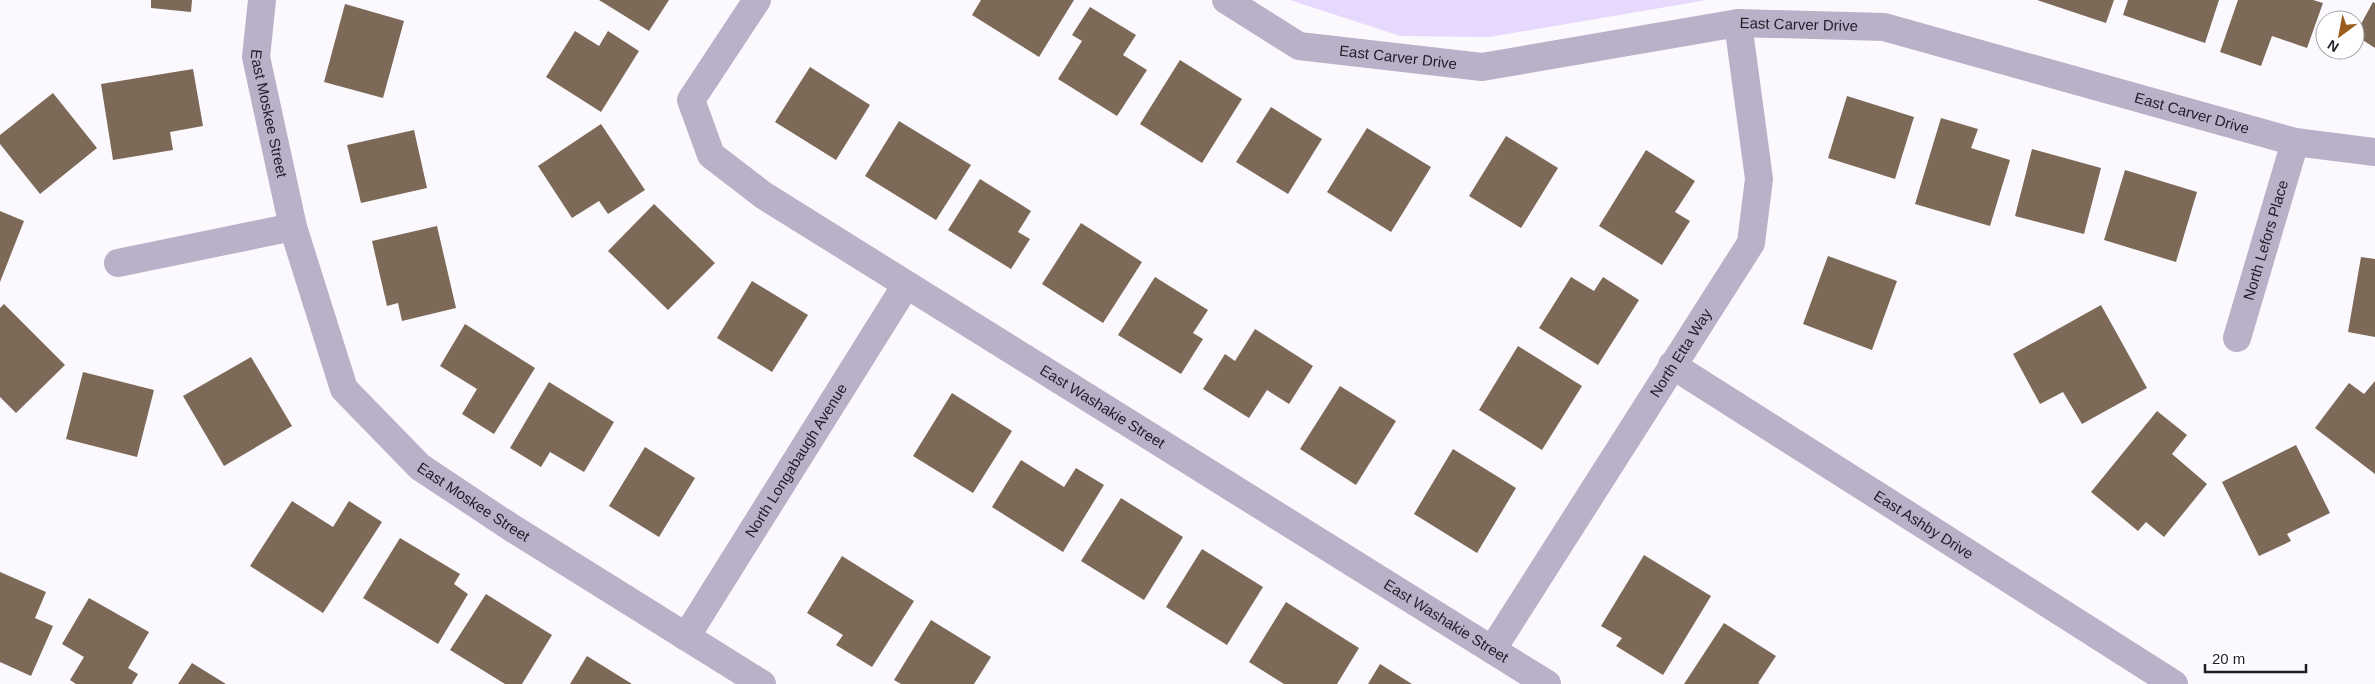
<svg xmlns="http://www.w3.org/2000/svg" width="2375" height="684" viewBox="0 0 2375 684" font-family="Arial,sans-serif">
<rect width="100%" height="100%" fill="#fbf9fe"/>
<!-- green -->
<path fill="#e6d9fd" d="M1290 0H1707L1490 37 1400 36Z"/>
<!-- building -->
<path fill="#7d6957" d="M151 0H192L191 12 151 8Z
M599 0H669L649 31Z
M981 0H1074L1039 57 972 15Z
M2037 0H2114L2106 23Z
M2128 0H2219L2205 43 2123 15Z
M2238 0H2313L2323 3 2307 48 2272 36 2261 66 2220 52Z
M2373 2 2375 3V48L2355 35Z
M345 4 404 21 383 98 324 82Z
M1090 7 1136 35 1123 55 1147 70 1117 116 1058 79 1082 41 1072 35Z
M575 31 599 46 608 31 639 51 601 112 546 77Z
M1180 60 1242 99 1202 163 1140 124Z
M810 67 870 105 836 160 775 122Z
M193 69 203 126 170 132 173 150 113 160 101 84Z
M53 93 97 148 40 194 0 144V135Z
M1847 96 1914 117 1895 179 1828 158Z
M1271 107 1322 139 1288 194 1236 162Z
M1941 118 1978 129 1971 148 2010 160 1990 226 1915 204Z
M899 121 971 165 936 220 865 176Z
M601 124 645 190 608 214 599 201 572 218 538 166Z
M1367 128 1431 167 1391 232 1327 192Z
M414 130 427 188 361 203 347 145Z
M1506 136 1558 168 1521 228 1469 196Z
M2032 149 2101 168 2084 234 2015 216Z
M1646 150 1695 181 1675 212 1690 221 1662 265 1599 226Z
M2125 170 2197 192 2176 262 2104 240Z
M980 179 1031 211 1018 232 1030 239 1011 269 948 230Z
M654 204 715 263 668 310 608 251Z
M0 211 24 221 0 282Z
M1081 223 1142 262 1103 323 1042 284Z
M437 226 456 308 402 321 398 303 387 306 372 241Z
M1828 256 1897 281 1872 350 1803 324Z
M2361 257 2375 259V337L2348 332Z
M1155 277 1208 310 1193 333 1203 339 1181 374 1118 335Z
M1571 277 1594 291 1603 277 1639 300 1598 365 1539 328Z
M752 281 808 315 772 372 717 338Z
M4 304 65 365 16 413 0 397V308Z
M2101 305 2147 388 2082 424 2063 392 2040 404 2013 354Z
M465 324 535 368 494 434 462 414 477 389 440 366Z
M1255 329 1313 366 1289 404 1267 390 1249 418 1203 389 1225 354 1235 361Z
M1518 346 1582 386 1542 450 1479 410Z
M251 357 292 426 224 466 183 396Z
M83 372 154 390 137 457 66 439Z
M2375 381V474L2315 428 2349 383 2364 394Z
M549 382 614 422 584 472 550 452 541 467 510 448Z
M1340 386 1396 421 1356 485 1300 449Z
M952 393 1012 431 973 493 913 456Z
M2157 411 2187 435 2172 454 2207 484 2164 537 2146 522 2138 531 2091 492Z
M2296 445 2330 513 2287 534 2291 541 2259 556 2222 482Z
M645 447 695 478 659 537 609 506Z
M1453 449 1516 488 1477 553 1414 514Z
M1021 460 1064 487 1076 468 1104 485 1063 552 992 507Z
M1121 498 1183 537 1144 600 1081 561Z
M292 501 333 527 349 501 382 522 323 613 250 566Z
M400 538 460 574 454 584 468 594 438 644 363 598Z
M1202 549 1263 587 1227 645 1166 607Z
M1644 555 1711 596 1663 675 1616 646 1622 638 1601 626Z
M842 556 914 601 872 667 836 645 843 635 807 613Z
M0 572 46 592 35 618 53 626 31 676 0 662Z
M486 594 552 635 522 684H505L450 650Z
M89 598 149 632 128 668 138 674 132 684H76L70 680 84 657 62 644Z
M1286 602 1359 648 1337 684H1284L1249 662Z
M931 620 991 657 974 684H901L894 680Z
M1724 623 1776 656 1758 683 1760 684H1684Z
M587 656 632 684H570Z
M192 663 226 684H178Z
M1380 664 1412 684H1368Z"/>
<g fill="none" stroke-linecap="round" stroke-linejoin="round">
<!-- street -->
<g stroke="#b9b1c8" stroke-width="28">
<path id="s1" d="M262 0 256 57 293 227 344 389 420 467 512 528 762 684"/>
<path id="s2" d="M757 0 691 100 711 155 763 195 1547 684"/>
<path id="s3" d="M1226 0 1299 46 1482 67 1738 23 1884 27 2295 142 2375 152"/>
<path d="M118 263 293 227"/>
<path id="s4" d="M2237 338 2295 142"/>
<path id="s5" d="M1672 365 2174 684"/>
<path id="s6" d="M686 637 906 285"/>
<path id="s7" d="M1492 650 1751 243 1759 179 1738 23"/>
</g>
</g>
<g text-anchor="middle" stroke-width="4" stroke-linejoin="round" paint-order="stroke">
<!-- street labels -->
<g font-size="15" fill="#201d26" stroke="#fff">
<text dy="5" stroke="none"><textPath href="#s3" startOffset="591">East Carver Drive</textPath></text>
<text dy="5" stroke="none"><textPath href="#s3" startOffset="186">East Carver Drive</textPath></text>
<text dy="5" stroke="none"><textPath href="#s3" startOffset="996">East Carver Drive</textPath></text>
<text dy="5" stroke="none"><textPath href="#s1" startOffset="115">East Moskee Street</textPath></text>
<text dy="5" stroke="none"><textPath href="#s4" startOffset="102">North Lefors Place</textPath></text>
<text dy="5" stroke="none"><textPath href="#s7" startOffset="352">North Etta Way</textPath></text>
<text dy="5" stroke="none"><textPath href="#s2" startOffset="644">East Washakie Street</textPath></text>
<text dy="5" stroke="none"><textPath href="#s6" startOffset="208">North Longabaugh Avenue</textPath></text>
<text dy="5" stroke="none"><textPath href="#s1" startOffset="574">East Moskee Street</textPath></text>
<text dy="5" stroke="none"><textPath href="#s5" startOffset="298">East Ashby Drive</textPath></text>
<text dy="5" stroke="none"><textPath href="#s2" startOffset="1049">East Washakie Street</textPath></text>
</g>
</g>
<!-- north arrow -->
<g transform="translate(2340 35) rotate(212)"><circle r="24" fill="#ffffff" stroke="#a6a5a8"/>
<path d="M0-4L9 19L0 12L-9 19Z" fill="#995e1d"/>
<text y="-8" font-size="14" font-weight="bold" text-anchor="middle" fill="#201d26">N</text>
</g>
<!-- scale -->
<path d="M2205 664v8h101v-8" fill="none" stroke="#201d26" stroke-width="2.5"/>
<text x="2212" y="664" font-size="15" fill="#201d26" stroke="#ffffff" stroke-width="4" paint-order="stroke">20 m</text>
</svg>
